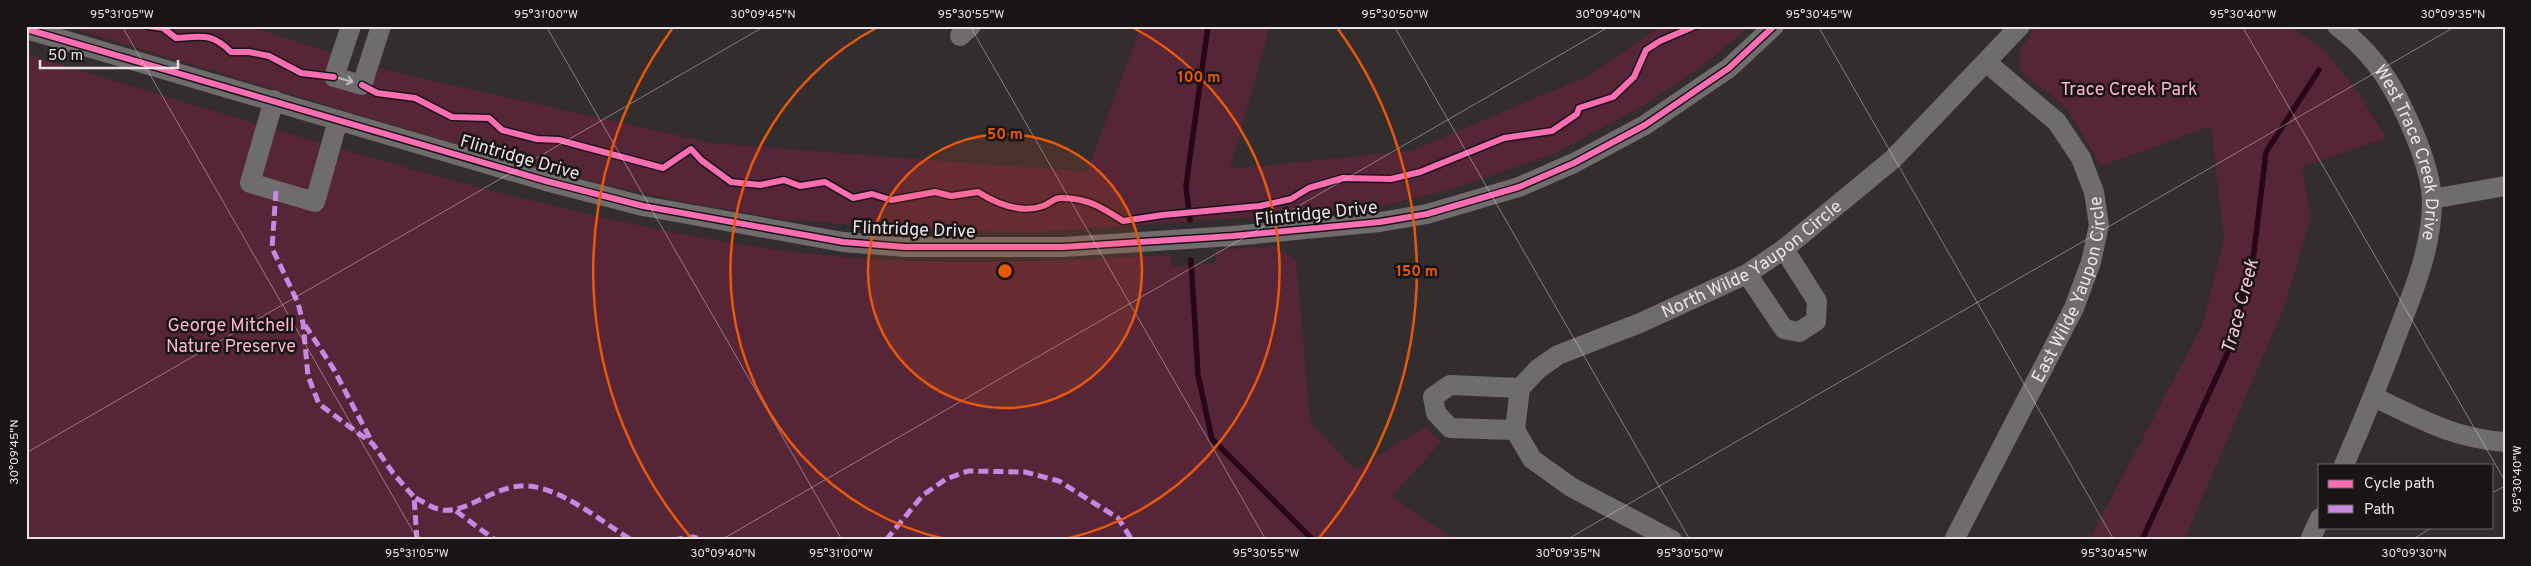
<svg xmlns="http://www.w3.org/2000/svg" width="2531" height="566" viewBox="0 0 2531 566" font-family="Overpass,sans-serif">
<rect width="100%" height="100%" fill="#332d2e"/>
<!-- green -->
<path fill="#562538" d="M64 26H248L332 53 325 83 370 95 377 67 402 74 711 143 1087 172 1141 26H1270L1230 169 1411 151 1588 76 1661 26H1751L1694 72 1641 107 1551 155 1449 190 1367 209 1038 232 913 230 781 219 679 201 560 175Z
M2036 26H2288L2324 50 2358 92 2386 138 2301 167 2311 217 2283 310 2184 540H2089L2203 324 2224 238 2211 126 2101 166 2066 107 2020 71V50Z
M26 54C190 103 352 156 517 197 618 222 720 245 823 255 939 267 1054 261 1170 255L1173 266 1215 264 1217 250 1273 246 1296 259 1310 422 1355 470 1425 427 1441 442 1392 496 1454 540H26Z"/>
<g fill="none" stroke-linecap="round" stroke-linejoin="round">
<!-- stream -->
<path stroke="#290615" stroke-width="5.5" d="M1190 220 1186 186 1208 26
M1191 260 1198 375 1212 439 1313 540
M2142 540 2228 352 2253 260 2266 152 2319 70"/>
<!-- minor -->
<g stroke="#6f6c6d" stroke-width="20">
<path d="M351 26 334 77 362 85 381 26"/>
<path id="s1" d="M2337 26C2367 48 2389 77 2404 111 2417 138 2431 171 2432 201 2432 243 2417 282 2402 321 2384 370 2365 417 2344 465"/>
<path d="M26 29 546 181 643 206 843 242 905 247H1063L1233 236 1380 222 1427 214 1519 187 1574 163 1645 125 1729 68 1774 26"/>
<path d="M960 36 971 26"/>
<path d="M274 100 250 183 315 202 338 120"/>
<path d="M2432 199 2505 186"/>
<path d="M1747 274 1784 329 1799 332 1816 321 1817 301 1784 249"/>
<path d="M2374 397C2420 419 2453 438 2505 442"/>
<path id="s2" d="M1515 430 1520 388 1538 369 1558 355 1640 323 1747 274 1784 249 1893 159 2020 26"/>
<path d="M1515 430 1532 459 1571 487 1672 540"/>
<path d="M1515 430 1450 428 1436 413 1433 397 1450 385 1520 388"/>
<path id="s3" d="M1954 540 2074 308 2091 262 2099 225 2094 192 2081 158 2057 122 1986 62"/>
<path d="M2310 540 2320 518"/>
</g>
<!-- quiet -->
<path stroke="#c787e3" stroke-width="5" stroke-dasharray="10 5" stroke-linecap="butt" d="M276 191 272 248 298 303 303 323 308 376 319 404 373 444 393 473 414 497
M305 325 333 368 372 442
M456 511 495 540
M417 540 414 497C422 501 430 507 438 509 462 517 492 487 521 486 557 484 599 520 630 539L635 540
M673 540 693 537 706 540
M886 540 923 495 946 479 968 471 1025 472 1059 481 1118 518 1132 540"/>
<defs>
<path id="cycleway" d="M148 26 163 28 176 38C202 37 211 32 231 52H249L269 56 301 73 334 77
M26 29 546 181 643 206 843 242 905 247H1063L1233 236 1380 222 1427 214 1519 187 1574 163 1645 125 1729 68 1774 26
M362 85 377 93 415 98 452 117 489 118 502 130 537 139 559 140 663 168 691 149 701 160 731 182 760 185 784 180 800 186 825 182 853 198 872 194 891 200 935 192 951 196 978 192C997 204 1020 214 1043 206 1049 204 1054 198 1060 198 1086 197 1103 208 1123 221L1163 215 1260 206 1291 199 1309 188 1343 178 1391 179 1420 172 1504 138 1552 131 1577 114 1579 108 1613 97 1634 77 1646 50 1660 41 1695 26"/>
</defs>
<!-- cycleway casing -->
<use href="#cycleway" stroke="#191416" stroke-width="9"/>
<!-- cycleway -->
<use href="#cycleway" stroke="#f96db3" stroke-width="6"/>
</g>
<!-- one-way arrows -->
<defs><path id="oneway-shaft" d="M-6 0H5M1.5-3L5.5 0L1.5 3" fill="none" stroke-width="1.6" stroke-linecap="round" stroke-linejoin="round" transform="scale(1.25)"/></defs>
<use stroke="#bfb9ba" href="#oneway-shaft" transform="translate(346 80) rotate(16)"/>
<!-- ticks -->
<path fill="none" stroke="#eae2e4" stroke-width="1" stroke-opacity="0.45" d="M122 26 418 540M546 26 842 540M970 26 1266 540M1394 26 1690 540M1818 26 2114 540M2242 26 2505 481M26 453 765 26M2492 493 2505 486M721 540 1610 26M1566 540 2456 26M2412 540 2433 527"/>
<!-- distance rings -->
<circle cx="1005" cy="271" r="137" fill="#e8590c" fill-opacity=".12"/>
<g fill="none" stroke="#e8590c" stroke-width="2.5">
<circle cx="1005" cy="271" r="137"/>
<path d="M945 539A275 275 0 0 1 878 27M1132 27A275 275 0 0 1 1065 539"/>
<path d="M692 539A412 412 0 0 1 672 29M1338 29A412 412 0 0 1 1318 539"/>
</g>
<g text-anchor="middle" stroke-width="5" stroke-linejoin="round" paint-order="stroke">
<!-- park labels -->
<g font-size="18" fill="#fcb6cb" stroke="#191416">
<text x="2129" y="95">Trace Creek Park</text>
<text x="231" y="331">George Mitchell<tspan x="231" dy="21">Nature Preserve</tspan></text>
</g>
<!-- street labels -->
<g font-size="18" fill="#eae2e4" stroke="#191416">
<text dy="6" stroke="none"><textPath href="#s1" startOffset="151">West Trace Creek Drive</textPath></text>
<text transform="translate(520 157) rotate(16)" y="6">Flintridge Drive</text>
<text transform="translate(1316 213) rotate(-6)" y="6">Flintridge Drive</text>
<text transform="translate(914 229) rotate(2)" y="6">Flintridge Drive</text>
<text dy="6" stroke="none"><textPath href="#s2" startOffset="310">North Wilde Yaupon Circle</textPath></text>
<text dy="6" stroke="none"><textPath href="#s3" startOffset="278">East Wilde Yaupon Circle</textPath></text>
</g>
<!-- water labels -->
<g font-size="19" font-style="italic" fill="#f3c3d1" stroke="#191416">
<text transform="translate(2239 306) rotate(-75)" y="7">Trace Creek</text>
</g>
</g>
<circle cx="1005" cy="271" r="8" fill="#e8590c" stroke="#191416" stroke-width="2.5"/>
<g font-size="15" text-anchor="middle" font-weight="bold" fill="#e8590c" stroke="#191416" stroke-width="5" stroke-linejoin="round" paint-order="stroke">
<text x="1199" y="82">100 m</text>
<text x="1005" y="139">50 m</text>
<text x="1417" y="276">150 m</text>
</g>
<!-- border -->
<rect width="2531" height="566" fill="none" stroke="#191416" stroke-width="55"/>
<!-- legend -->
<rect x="2318" y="464" width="175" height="65" fill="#191416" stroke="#6d6668"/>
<rect x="2328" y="480" width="25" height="8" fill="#f96db3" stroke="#6d6668"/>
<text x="2364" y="488" font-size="15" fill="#eae2e4">Cycle path</text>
<rect x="2328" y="505" width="25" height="8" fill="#c787e3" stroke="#6d6668"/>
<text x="2364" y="514" font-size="15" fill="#eae2e4">Path</text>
<!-- scale -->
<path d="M40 60v8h138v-8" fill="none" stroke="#eae2e4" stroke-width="2.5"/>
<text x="48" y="60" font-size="15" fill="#eae2e4" stroke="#191416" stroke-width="4" paint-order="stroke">50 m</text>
<rect x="28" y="28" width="2476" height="510" fill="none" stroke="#eae2e4" stroke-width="2"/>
<g font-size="12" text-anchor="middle" fill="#eae2e4">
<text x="122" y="18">95°31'05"W</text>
<text x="546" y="18">95°31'00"W</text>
<text x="763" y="18">30°09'45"N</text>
<text x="971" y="18">95°30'55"W</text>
<text x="1395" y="18">95°30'50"W</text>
<text x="1608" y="18">30°09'40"N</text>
<text x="1819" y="18">95°30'45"W</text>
<text x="2243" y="18">95°30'40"W</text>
<text x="2453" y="18">30°09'35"N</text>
<text transform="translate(14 452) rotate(-90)" y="4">30°09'45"N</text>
<text transform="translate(2517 479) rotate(-90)" y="4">95°30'40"W</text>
<text x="417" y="557">95°31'05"W</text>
<text x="723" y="557">30°09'40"N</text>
<text x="841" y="557">95°31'00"W</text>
<text x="1266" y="557">95°30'55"W</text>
<text x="1568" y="557">30°09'35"N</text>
<text x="1690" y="557">95°30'50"W</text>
<text x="2114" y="557">95°30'45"W</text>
<text x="2414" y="557">30°09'30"N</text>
</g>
</svg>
